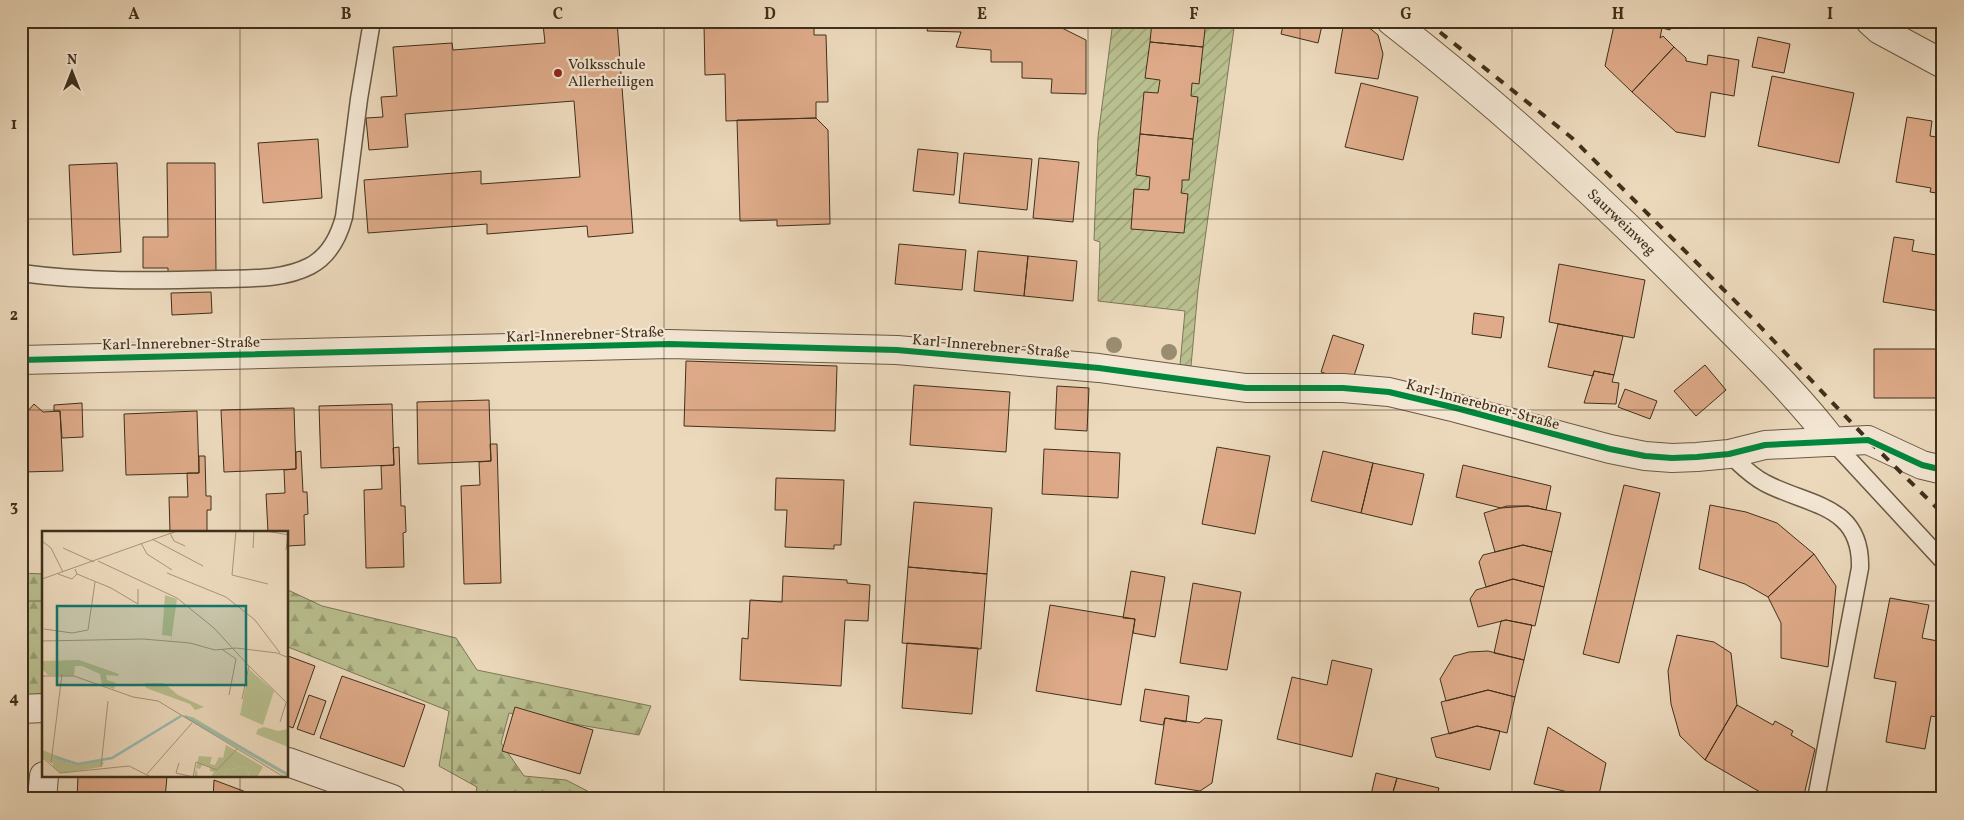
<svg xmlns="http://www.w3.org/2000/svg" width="1964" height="820" viewBox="0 0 1964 820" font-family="Vollkorn,serif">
<defs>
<pattern id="forest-firs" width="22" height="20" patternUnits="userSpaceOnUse" patternTransform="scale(1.25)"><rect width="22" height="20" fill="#b9bf8f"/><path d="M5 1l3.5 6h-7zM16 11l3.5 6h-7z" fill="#989c74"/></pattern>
<pattern id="garden-furrows" width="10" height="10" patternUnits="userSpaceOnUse" patternTransform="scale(1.25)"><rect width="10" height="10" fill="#b9bf8f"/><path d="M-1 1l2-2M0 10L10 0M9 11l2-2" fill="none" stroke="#989c74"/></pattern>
</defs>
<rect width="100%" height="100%" fill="#ecd9bc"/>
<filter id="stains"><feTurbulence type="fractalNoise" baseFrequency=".004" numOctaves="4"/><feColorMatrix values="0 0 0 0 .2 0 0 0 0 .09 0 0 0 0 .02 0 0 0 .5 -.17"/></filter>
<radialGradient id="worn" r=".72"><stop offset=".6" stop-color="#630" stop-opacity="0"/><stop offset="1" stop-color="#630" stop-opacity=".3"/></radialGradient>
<!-- forest -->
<path fill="url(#forest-firs)" stroke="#7c7855" d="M21 573 44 574V708L21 709Z
M288 590 322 606 456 638 477 670 651 706 639 735 509 713 501 743 524 776 566 780 603 799H475L477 787 439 766 449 711 288 647Z"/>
<!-- garden -->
<path fill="url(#garden-furrows)" stroke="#7c7855" d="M1113 21H1235L1198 290 1191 366 1180 365 1185 311 1098 301 1100 242 1094 240 1098 137Z"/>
<!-- building -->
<path fill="#dfab8a" stroke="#3f301b" d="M557 21H617L633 233 588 237 587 226 487 234V224L368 233 364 180 481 171V184L580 177 574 101 405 114 408 147 369 150 366 118 383 117 381 97 397 96 393 47 452 43 453 50 545 43 543 24 557 23Z
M929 21H1048L1086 40V94L1051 93 1052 79 1022 78V62H991V50L956 47 961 32 927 31Z
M1152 21H1206L1203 47 1150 42Z
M1284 21H1323L1318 43 1281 34Z
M1344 21H1361L1378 35 1383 54 1378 79 1335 73Z
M1615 21H1672L1670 30 1662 28 1660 38 1663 36 1674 47 1632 92 1605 66Z
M791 23V28H814V35H826L828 102H816V118L726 121 725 74 705 75 704 25Z
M1758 37 1790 44 1784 73 1752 67Z
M1150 42 1203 47 1199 84 1192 83 1191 96 1198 97 1193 139 1140 134 1144 92 1158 93 1160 80 1145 78Z
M1674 47 1686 58V61L1707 65 1708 55 1739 60 1734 96 1711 92 1705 137 1676 132 1632 92Z
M1772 76 1854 93 1839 163 1758 146Z
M1361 83 1418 97 1403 160 1345 147Z
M1907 117 1932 121 1930 136 1943 138V194L1930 192 1931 188 1896 182Z
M816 118 828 130 830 224 777 226V220L740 221 737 120Z
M1140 134 1193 139 1189 180H1182V187L1181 193 1188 194 1184 233 1131 229 1134 189 1149 190 1150 177 1136 175Z
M318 139 322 198 263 203 258 143Z
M918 149 958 153 954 195 913 191Z
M964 153 1032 159 1027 210 959 203Z
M1039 158 1079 162 1073 222 1033 218Z
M117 163 121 252 73 255 69 165Z
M167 163H215L216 272 168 273V268H143V237H168Z
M1894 237 1914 240 1912 251 1943 256V289L1939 311 1883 302Z
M899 244 966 250 962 290 895 284Z
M978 251 1028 256 1024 296 974 291Z
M1028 256 1077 261 1073 301 1024 296Z
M1559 264 1645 280 1634 338 1549 322Z
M211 292 212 313 172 315 171 293Z
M1474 313 1504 317 1501 338 1472 334Z
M1558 324 1623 336 1614 375 1594 371 1593 376 1548 367Z
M1333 335 1364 345 1352 382 1321 372Z
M1874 349H1940V398H1874Z
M686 361 837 366 835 431 684 426Z
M1705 365 1726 390 1696 416 1674 391Z
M1594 371 1614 375 1612 382 1619 383 1616 404 1584 403Z
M914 385 1010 392 1006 452 910 445Z
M1057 386 1089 388 1087 431 1055 429Z
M1625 389 1657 401 1650 419 1618 407Z
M489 400 491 461 418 464 417 402Z
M82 403 83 437 62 438 60 411H54V405Z
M34 404 43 412 60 411 63 471 22 472 21 419Z
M392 404 394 465 321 468 319 406Z
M294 408 296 469 224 472 221 410Z
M197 411 199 473 126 475 124 414Z
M490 444H497L501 583 464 584 461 486 480 485 479 462 491 461Z
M399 447 401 506H405L406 532 403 533 404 567 366 568 364 490 382 489 381 466 394 465 393 448Z
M1217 447 1270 456 1255 534 1202 524Z
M1044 449 1120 453 1118 498 1042 494Z
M301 451 303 492H307L308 514 304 515 305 545 288 546V532H268L266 494 285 493 284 470 296 469V452Z
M1323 451 1373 463 1361 513 1311 501Z
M199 456H205L206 496H211V510H207V532H170L169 497H188L187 473H199Z
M1373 463 1424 474 1412 525 1361 513Z
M1463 465 1551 486 1546 510 1528 506 1501 508 1456 497Z
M776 478 844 480 841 545H834V549L785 547 787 510H775Z
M1624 485 1660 493 1619 663 1583 654Z
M914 502 992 508 987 574 908 567Z
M1710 505 1746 512 1777 523 1814 554 1768 597 1745 584 1699 569Z
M1507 506H1528L1561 513 1552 552 1523 545 1495 552 1484 513Z
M1523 545 1552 552 1544 587 1513 579 1486 587 1479 562 1483 555Z
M1814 554 1836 586 1828 667 1781 658V623L1768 597Z
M908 567 987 574 981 649 902 643Z
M1131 571 1165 577 1155 637 1133 633 1135 619 1123 618Z
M783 576 847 580V583L870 585 868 621 845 620 841 686 740 680 742 638 748 639 750 600 782 602Z
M1513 579 1544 587 1535 626 1506 620 1478 627 1470 599 1476 590Z
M1193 583 1241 592 1227 670 1180 663Z
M1890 598 1929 605 1922 638 1943 642V718L1931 716 1925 749 1886 742 1896 682 1874 678Z
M1050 605 1135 619 1121 705 1036 691Z
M1506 620 1532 625 1524 660 1494 653 1501 621Z
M1677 635 1714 642 1731 653 1737 705 1705 760 1680 736 1671 704 1668 671Z
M907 643 978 648 972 714 902 708Z
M1488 651 1524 660 1515 697 1488 690 1446 701 1440 679 1454 656 1469 652Z
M288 656 315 666 293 728 288 726Z
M1332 660 1372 669 1352 757 1277 739 1292 677 1327 685Z
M342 676 425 705 404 767 320 738Z
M1145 689 1189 696 1186 722 1165 718 1163 725 1140 721Z
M1488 690 1515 697 1507 733 1477 726 1449 734 1441 702Z
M309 695 326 701 314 735 297 729Z
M1737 705 1773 725 1775 721 1793 731 1791 735 1815 749 1803 799H1772L1705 760Z
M515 707 593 730 580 774 502 751Z
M1165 718 1199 723 1205 718 1222 720 1212 783 1200 791 1155 784Z
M1477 726 1500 731 1490 770 1436 757 1431 738Z
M1548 727 1606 763 1598 799 1534 784Z
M1376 773 1397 778 1391 799H1370Z
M78 776H167L165 799H77Z
M1397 778 1439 788 1436 799H1391Z
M214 780 246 792 269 799H213Z"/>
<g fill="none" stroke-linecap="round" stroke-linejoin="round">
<defs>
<path id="service" d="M21 273C87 282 154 281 220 279 250 278 283 280 310 266 329 256 339 236 344 217L359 99 372 21
M1833 442 1943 561
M1729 454C1740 464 1751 476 1765 483 1808 506 1862 504 1860 568L1816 799"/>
<g id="minor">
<path id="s1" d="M1391 21C1503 108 1606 203 1705 304 1749 349 1795 392 1833 442"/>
<path d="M1870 21 1880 30 1943 64"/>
<path d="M21 360 669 344 897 350 1099 368 1246 388H1343L1389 392 1456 408 1610 449 1645 456 1672 458 1697 457 1729 454 1765 445 1868 440 1922 465 1943 470"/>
<path d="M21 709 44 708"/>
<path d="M288 762 392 799"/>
<path d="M42 799 44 776"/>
</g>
</defs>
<!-- service casing -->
<use href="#service" stroke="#6a5a43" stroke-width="19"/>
<!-- minor casing -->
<use href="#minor" stroke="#6a5a43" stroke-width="30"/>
<!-- service -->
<use href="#service" stroke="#f3e6d3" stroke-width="16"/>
<!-- minor -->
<use href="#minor" stroke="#f3e6d3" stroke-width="28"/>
<!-- rail -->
<path stroke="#3f301b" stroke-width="4" stroke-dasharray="9 9" stroke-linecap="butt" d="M1426 21 1572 138 1753 319 1868 440 1943 514"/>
<defs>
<path id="cycleway" d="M21 360 669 344 897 350 1099 368 1246 388H1343L1389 392 1456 408 1610 449 1645 456 1672 458 1697 457 1729 454 1765 445 1868 440 1922 465 1943 470"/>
</defs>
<!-- cycleway casing -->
<use href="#cycleway" stroke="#f3e6d3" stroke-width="9"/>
<!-- cycleway -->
<use href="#cycleway" stroke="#00873e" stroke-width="6"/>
</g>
<!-- trees -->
<g fill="#9a8c70">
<circle cx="1114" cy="345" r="8"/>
<circle cx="1169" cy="352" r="8"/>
</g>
<!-- grid -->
<path fill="none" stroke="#3f301b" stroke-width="1" stroke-opacity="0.55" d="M240 21V532M452 21V799M664 21V799M876 21V799M1088 21V799M1300 21V799M1512 21V799M1724 21V799M21 219H1943M21 410H1943M21 601H44M288 601H1943M240 776V799"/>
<!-- markers -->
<circle fill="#8f2418" stroke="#f3e6d3" stroke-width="2" cx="558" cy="73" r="5"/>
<g text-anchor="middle" stroke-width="4.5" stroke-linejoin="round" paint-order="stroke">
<!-- poi labels -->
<g font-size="15" fill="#3f301b" stroke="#f3e6d3" text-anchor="start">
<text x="568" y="69">Volksschule<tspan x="568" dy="17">Allerheiligen</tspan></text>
</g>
<!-- street labels -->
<g font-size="15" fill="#3f301b" stroke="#f3e6d3">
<text dy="5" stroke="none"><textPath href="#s1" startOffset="306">Saurweinweg</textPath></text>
<text transform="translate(585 334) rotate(-2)" y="5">Karl-Innerebner-Straße</text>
<text transform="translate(181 343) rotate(-1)" y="5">Karl-Innerebner-Straße</text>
<text transform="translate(991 346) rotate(5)" y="5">Karl-Innerebner-Straße</text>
<text transform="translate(1483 404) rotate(15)" y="5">Karl-Innerebner-Straße</text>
</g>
</g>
<!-- overview -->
<g transform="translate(42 531)">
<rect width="246" height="246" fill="#ecd9bc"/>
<path d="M207 138 232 160 221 194 198 184ZM138 184 151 186 246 243V246ZM184 214 221 236 215 246H207L205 235 183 239 184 246H169L172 241 168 240V236L160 234 158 238 154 237 156 246H152L157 225 170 226 168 233 173 234 177 226 181 227ZM0 219 35 232 59 229 62 232 59 236 35 240 34 234 12 228 9 232 0 226Z" fill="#b9bf8f"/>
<path d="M37 129 77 143 76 145 64 144 65 149 74 152 72 158 60 154 58 143 40 135H33L32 145 6 144 0 138V130ZM103 152H122L136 164 162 176 153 179 148 173 104 157ZM222 196 236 200 246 198V216L214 203 216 198Z" fill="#b9bf8f"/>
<path d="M10 227 34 234 35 240 18 242 11 236Z" fill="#b9bf8f"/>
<path d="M123 64 135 68 129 110V105L120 104Z" fill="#b9bf8f"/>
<path d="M205 235 207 246H184L183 239Z" fill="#b9bf8f"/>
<path fill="none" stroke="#99bab2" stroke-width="2.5" d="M143 185 247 244M12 226 36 233 70 227 139 185"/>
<path fill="none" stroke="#a7957c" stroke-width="1" d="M194 0 190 44 226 53M224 0 247 4M128 2 132 10 143 15M110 8 161 35M0 10 9 17 21 41M99 12 105 23 130 39M21 17 52 31M211 17 212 0M244 19 246 4M56 30 135 67 172 97 207 135 200 168M33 38 35 43 69 57 96 73V58M125 42 184 66 213 89 238 122M16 43 30 48 35 43M0 48 135 0M2 98 30 102 46 99 53 51M0 110 101 108 148 112 173 119 194 117 235 122 247 127M181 119 194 128 187 164M207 135 247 174M0 145H32L91 166 116 170 242 246M238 191 244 172M0 226 18 242 87 235 109 246M9 232 20 143M137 232 134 242 151 246 154 231 175 239 195 218M59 236 66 170M105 243 150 192"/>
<path fill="#0f766e" fill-opacity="0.15" stroke="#0f766e" stroke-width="2.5" d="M15 75H204V154H15Z"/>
<rect width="246" height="246" fill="none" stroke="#3f301b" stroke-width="2.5"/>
</g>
<!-- margin -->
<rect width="1964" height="820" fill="none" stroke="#ecd9bc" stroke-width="55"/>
<!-- north arrow -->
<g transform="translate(72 72)" stroke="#f3e6d3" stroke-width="4" paint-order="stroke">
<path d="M0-4L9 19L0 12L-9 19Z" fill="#3f301b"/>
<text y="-8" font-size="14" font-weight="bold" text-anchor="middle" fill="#3f301b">N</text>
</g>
<rect x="28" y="28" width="1908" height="764" fill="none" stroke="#3f301b" stroke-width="2"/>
<g font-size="16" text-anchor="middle" font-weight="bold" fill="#3f301b">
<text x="134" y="19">A</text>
<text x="346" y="19">B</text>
<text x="558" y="19">C</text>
<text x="770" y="19">D</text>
<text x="982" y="19">E</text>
<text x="1194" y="19">F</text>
<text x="1406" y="19">G</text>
<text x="1618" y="19">H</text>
<text x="1830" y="19">I</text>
<text x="14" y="129">1</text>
<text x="14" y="320">2</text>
<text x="14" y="511">3</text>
<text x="14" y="703">4</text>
</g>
<rect width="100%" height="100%" filter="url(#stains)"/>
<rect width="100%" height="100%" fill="url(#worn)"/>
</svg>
